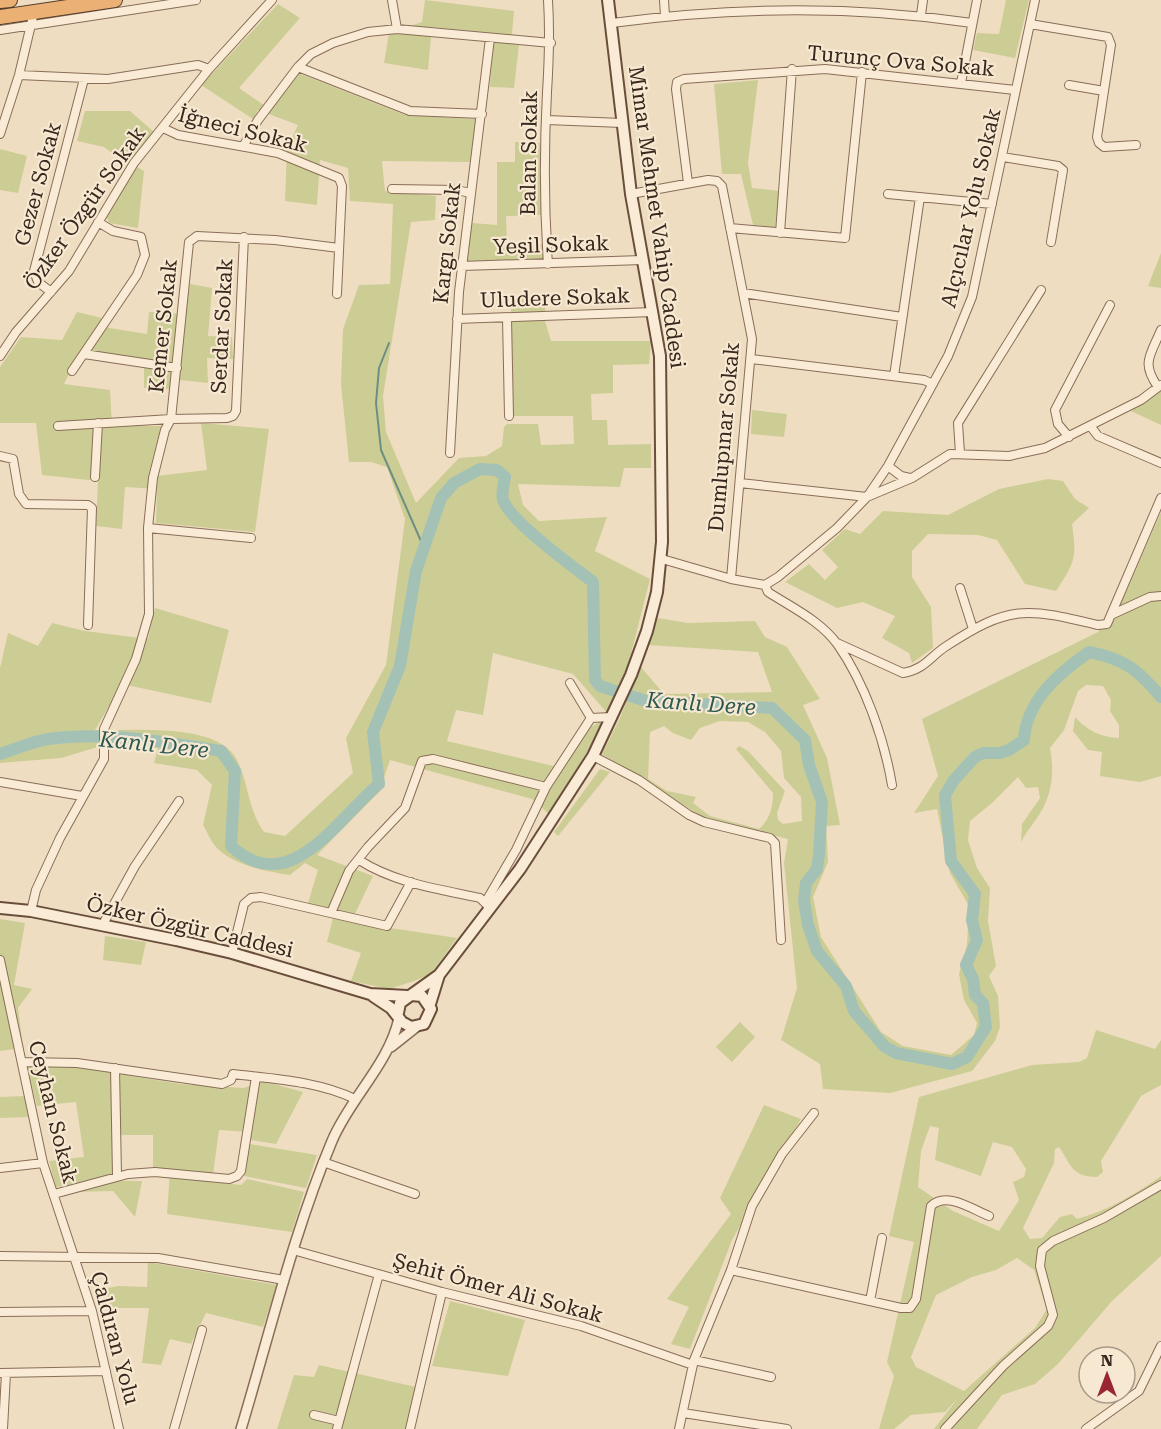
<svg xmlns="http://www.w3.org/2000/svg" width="1161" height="1429" viewBox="0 0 1161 1429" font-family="'Roboto Serif',serif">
<rect width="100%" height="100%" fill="#efddc1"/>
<!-- green -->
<path fill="#cccd95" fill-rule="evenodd" d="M425 0 514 11 511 44 519 45 514 88 490 87 492 33 432 27 428 70 384 63 389 33 422 22Z
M1006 0H1029L1015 58 973 50 977 33 999 34Z
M278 4 300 18 239 88 271 110 298 73 405 115 476 119 471 162 382 161 385 191 436 196 435 220 411 222 383 396 386 432 416 503 459 458 486 456 502 446 504 427 507 424H538L541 445 574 444 573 416H512L511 296 545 294V321L551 341H651L649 364 613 365V393L591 394 592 420H607L608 445 651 444V468H624L620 487 518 484 523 505 539 521 607 517 595 551 650 579 629 662 608 714 573 674 493 653 483 715 456 710 447 741 562 768 585 731 602 720 604 724 549 814 532 799 390 760 379 792 317 855 373 876 351 922 457 938 431 974 414 981 389 989 351 981 361 953 327 942 335 910 308 903 318 870 305 863 290 875C266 871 233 866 215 846 210 840 207 831 203 825L212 785 197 770 154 763 158 748 111 743 61 758 0 763V668L8 633 38 646 52 623 85 631 148 639 155 608 229 630 211 703 122 684 95 730C132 731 219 722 237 760 249 784 248 810 264 832L285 836 353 773 346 738 386 665 405 519 387 467 371 462H349L341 384 343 329 359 285 390 284 393 204 350 201 348 168 320 160 317 205 285 201 287 148 298 125 258 110 253 119 201 85Z
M758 80 748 163 752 188 779 191 775 229 753 225 741 174H722L714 84Z
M85 111H130L155 133 129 166 104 147 77 141Z
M515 142 540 143 541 215 506 216 507 244H543L544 260 466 261 472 223 497 225V162H515Z
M0 149 27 156 18 193 0 190Z
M135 166 144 171 138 228 109 223 106 214Z
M1161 253V288L1148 286Z
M190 284 212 288 208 336 232 337 233 359 207 358 208 383 171 379 170 389 144 388V359L80 352 64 384 110 390 112 426H161L148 477 207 470 201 423 269 429 255 532 156 523 157 489 125 487 122 529 96 526 98 481 42 475 36 423H0V367L21 337 62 340 77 312 102 318 97 326 147 334 149 312 185 314Z
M1161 390V425L1131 411Z
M752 410 787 414 784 437 751 434Z
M1048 479 1063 481 1075 499 1089 508 1072 524C1077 558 1075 562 1056 591L1025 584 997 540 978 535 928 534 912 551V577L931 607 933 648 912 663 909 653 882 638 895 616 863 602 837 608 785 582 809 564 825 580 838 567 822 550 845 529 860 534 883 511 948 515 999 489Z
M1161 512V776L1140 782 1100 776 1102 752 1088 750 1073 731 1075 717C1088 731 1100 737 1119 738V725L1110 711 1111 700 1103 686 1086 685 1078 691 1064 730 1050 748C1054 768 1053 791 1042 810 1036 821 1027 830 1021 842L1022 824 1040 798 1038 787 1026 788 1018 777 992 803 970 821 968 840 977 868 990 888 988 921 996 966 989 976 998 996 1000 1027 995 1041 972 1071 890 1093 823 1089 820 1064 781 1040 797 988 784 863 788 839 706 819 602 754 620 718 640 666 664 694 772 692 758 652 648 645 658 618 688 623 755 621 765 637 787 647 820 699 803 705 827 758 840 825 826 826 828 862 813 897 821 937 881 1032 903 1046 951 1055 974 1035 977 1023 964 1000 959 974 967 945 969 906 950 873 937 809 914 813 938 776 922 719 1098 632 1128 588ZM720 721 748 722 765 732 781 751 784 778 801 797 802 821 783 824 778 820 777 813 785 791 748 751 739 746 736 749 773 793C773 807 770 819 759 829L710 816 693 803 696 797 667 791 648 779 650 732 664 726 673 733 691 740 700 728Z
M600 769 610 772 558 836 554 832Z
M0 919 25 923 14 985 32 989 18 1008 23 1048 0 1051Z
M105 936 146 942 141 965 103 960Z
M740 1022 755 1037 732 1062 716 1047Z
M1096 1030 1155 1049 1161 1040V1085L1141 1096 1101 1161 1103 1172 1097 1177C1070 1176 1072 1165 1059 1147L1055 1149 1054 1163 1023 1228 1030 1239 1042 1238 1060 1217 1072 1214 1077 1219C1109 1210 1134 1195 1161 1176V1256L1112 1301 1058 1364 1035 1384 1002 1395 977 1429H934L958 1398 945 1412 911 1415 894 1429H879L894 1376 887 1362 914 1242 889 1236 919 1097 1032 1065 1079 1062 1087 1058ZM930 1126 939 1128 935 1160 981 1176 993 1142 1012 1147 1026 1169 1024 1177 1013 1182 1019 1200 999 1231 953 1211 918 1187 921 1151ZM1017 1258 1034 1270 1047 1309 1035 1328 964 1391 916 1367 911 1357 936 1295 972 1277 996 1270Z
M25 1059 181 1084 244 1088 263 1081 303 1092 276 1144 251 1140V1132L219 1130 212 1182 241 1185 247 1179 304 1192 292 1232 167 1214 170 1170H153V1135H112L115 1181H142L135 1217 113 1191 73 1192 69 1185 56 1187 49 1161 84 1157 76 1102 37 1106Z
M25 1096 28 1117 0 1118V1097Z
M764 1105 801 1119 732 1240 690 1349 671 1344 689 1307 667 1299 731 1214 720 1198Z
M250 1144 317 1155 306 1188 244 1176Z
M148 1262 277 1285 263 1327 206 1313 191 1344 170 1339 161 1365 142 1363 149 1308H99L93 1291 118 1286 147 1287Z
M450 1301 525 1320 508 1376 432 1366Z
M319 1365 416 1387 406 1429H277L294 1375 314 1377Z"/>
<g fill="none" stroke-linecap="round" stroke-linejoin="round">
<!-- stream -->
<path stroke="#6b8f83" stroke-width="2" d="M389 343 379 368 376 403 381 450 424 548"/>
<!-- river -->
<path stroke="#a4c1b6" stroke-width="12" d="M0 754C16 749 33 741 49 739 105 731 165 742 221 751L235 771 231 846C290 900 336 820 379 784L373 732 400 666 416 571 441 498 454 483 480 469 497 470 505 477C504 484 501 493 503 500 511 522 572 566 593 582L595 680 600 686 646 701 772 708 805 740 809 765 822 802 819 855 817 869 806 883 804 901 808 925 817 951 846 986 854 1011 884 1046 896 1053 952 1064 967 1057 986 1027 983 1003 975 995 973 979 966 965 977 940 972 920 975 894 951 861 945 795 954 780 975 757 983 753H1000L1009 750 1024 740C1026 701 1059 673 1089 652 1125 659 1138 670 1161 697"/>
<defs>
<path id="minor" d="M392 0 397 29
M548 0C550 32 549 61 547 92 544 149 544 207 548 264
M664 0 665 16
M921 15 923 0
M612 23C732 7 852 5 972 23
M1030 24 1108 37 1111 45 1097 137 1099 143 1104 147 1136 145
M0 30 196 0
M298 67 410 111 482 114
M19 75 108 79 198 65 209 69
M961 83 977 0
M1069 85 1104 91
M547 120 622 123
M163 128 178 135 278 153 339 178 342 186 337 294
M0 134 19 75 34 12
M244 145 258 120 298 67 311 54 333 43 368 32 397 29 551 43
M1003 157 1058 166 1063 170 1051 242
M688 183 676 89 677 82 684 79 825 69 1015 90
M392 189 457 190 470 193
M631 194 708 180 717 181 722 186 752 339 731 579
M888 194 992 204
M730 228 845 238 862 72
M780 233 792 69
M461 266 642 260
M51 292 38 282 34 271 84 79
M743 293 902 317
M507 318 509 416
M457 319 653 312
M84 354 177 368
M0 356 16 332 69 271 134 163 209 69 272 0
M751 359 924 380 933 384
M72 371 137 275 145 255 141 237 113 231 98 222
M894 376 920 197
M1158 387C1141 363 1150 356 1161 330
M58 426 171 419 227 418 233 416 236 411 244 237
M1091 427 1098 436 1161 463
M1069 437 1058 424 1055 410 1110 305
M450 453 459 292 490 38
M960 453 958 423 1041 290
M0 456 13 459 19 494 26 504 88 505 92 508 88 625
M888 466 901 476 910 478
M95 477 98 423
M740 483 867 497 912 478 950 454 1009 456 1045 448 1141 400 1161 385
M148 528 251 538
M662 559 731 579 765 585
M765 585 778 577 837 528 867 497 888 466 948 356 972 297 1035 0
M765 585 768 592C791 607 821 621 838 645 865 684 884 738 892 785
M960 588 973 629
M1113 614 1150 597 1161 596
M837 643 903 673C923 670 929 658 945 647 1010 604 1026 608 1098 625L1107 624 1161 498
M570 683 591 718
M591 718 612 717
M593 756 639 780 689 815 704 822 770 838 775 843 781 940
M0 782 82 796
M359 860C395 883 438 889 480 898L487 905
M485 903 516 850 546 787 591 718
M31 911 36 890 60 838 104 759V729L136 659 149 614 148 528 153 478 165 430 171 419 189 242 197 236 275 240 339 248
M331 913 349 871 368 847 405 808 422 761 433 759 546 787
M102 926 135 866 179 801
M232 953 244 904 251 898 261 897 387 926 411 882
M0 960 43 1163 92 1311 119 1429
M23 1062 77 1063 222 1084 231 1080 233 1074C274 1079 317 1081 355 1099
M115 1068 117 1176
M323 1162 415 1194
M0 1168 43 1163
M54 1194 128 1174 155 1172 229 1179 237 1176 241 1171 256 1077
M293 1250 442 1292 581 1326 693 1365
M0 1256 158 1258 284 1280
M731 1270 901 1308H910L916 1299 931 1206C946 1191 972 1209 989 1216
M870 1301 882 1238
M0 1312 92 1311
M694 1360 771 1377
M0 1373 106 1371
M683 1413 787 1429
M314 1415 339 1421
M3 1429 6 1373
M174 1429 202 1330
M337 1429 379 1274
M410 1429 442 1292
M679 1429 694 1360 731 1270 752 1206 782 1154 814 1113
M945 1429 1003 1366 1048 1326 1053 1315 1040 1266 1042 1250 1053 1241 1104 1218 1161 1185
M1086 1429 1139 1391 1161 1346"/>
<path id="tertiary" d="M391 1047 415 1028
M241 1429C270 1333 293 1234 332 1141 350 1098 389 1064 399 1018"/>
<path id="secondary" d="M0 908 31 911 176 940 232 953 370 994 407 996
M411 995 439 975
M373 996 391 1008 402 1022 411 1027 424 1024 431 1009 422 996 411 995 400 1003 398 1013
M430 1004 439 975 520 869 593 756 631 675 647 631 657 592 662 542 660 356 631 194 608 0"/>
<path id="trunk" d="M0 1 10 0
M0 17 115 0"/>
</defs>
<!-- minor casing -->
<use href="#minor" stroke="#896d58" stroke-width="10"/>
<!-- tertiary casing -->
<use href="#tertiary" stroke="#896d58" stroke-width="12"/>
<!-- secondary casing -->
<use href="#secondary" stroke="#6a4e3c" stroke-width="14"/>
<!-- trunk casing -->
<use href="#trunk" stroke="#563c2d" stroke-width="16"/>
<!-- minor -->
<use href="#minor" stroke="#f9ebd5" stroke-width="8"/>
<!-- tertiary -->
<use href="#tertiary" stroke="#f9ebd5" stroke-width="9"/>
<!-- secondary -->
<use href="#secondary" stroke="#f9ebd5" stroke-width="10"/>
<!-- trunk -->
<use href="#trunk" stroke="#eab074" stroke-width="14"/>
</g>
<g text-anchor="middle" stroke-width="4.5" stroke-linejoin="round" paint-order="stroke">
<!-- street labels -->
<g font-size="21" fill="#38271d" stroke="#f6e8d1">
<text transform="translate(901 61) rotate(5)" y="7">Turunç Ova Sokak</text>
<text transform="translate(243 130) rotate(14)" y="7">İğneci Sokak</text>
<text transform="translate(529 153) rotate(-89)" y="7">Balan Sokak</text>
<text transform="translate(38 184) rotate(-75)" y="7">Gezer Sokak</text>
<text transform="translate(85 208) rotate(-55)" y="7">Özker Özgür Sokak</text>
<text transform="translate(971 208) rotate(-77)" y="7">Alçıcılar Yolu Sokak</text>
<text transform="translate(657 217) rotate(82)" y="7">Mimar Mehmet Vahip Caddesi</text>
<text transform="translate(447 243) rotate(-84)" y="7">Kargı Sokak</text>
<text transform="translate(551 245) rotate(-2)" y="7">Yeşil Sokak</text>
<text transform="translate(555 298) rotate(-2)" y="7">Uludere Sokak</text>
<text transform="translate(163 326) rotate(-84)" y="7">Kemer Sokak</text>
<text transform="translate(222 326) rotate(-87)" y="7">Serdar Sokak</text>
<text transform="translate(724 437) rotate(-85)" y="7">Dumlupınar Sokak</text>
<text transform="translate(190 927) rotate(13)" y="7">Özker Özgür Caddesi</text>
<text transform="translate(53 1112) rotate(76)" y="7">Ceyhan Sokak</text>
<text transform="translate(498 1288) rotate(15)" y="7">Şehit Ömer Ali Sokak</text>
<text transform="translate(115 1338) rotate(75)" y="7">Çaldıran Yolu</text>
</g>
<!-- water labels -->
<g font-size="22" font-style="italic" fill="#2c5851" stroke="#f6e8d1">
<text transform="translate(701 703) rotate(4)" y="8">Kanlı Dere</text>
<text transform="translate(154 744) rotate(6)" y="8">Kanlı Dere</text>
</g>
</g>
<!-- north arrow -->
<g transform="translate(1107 1375)"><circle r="28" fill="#f6e8d1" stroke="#aa9b89" stroke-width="1.5"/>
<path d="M0-4.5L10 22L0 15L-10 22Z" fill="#992733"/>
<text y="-9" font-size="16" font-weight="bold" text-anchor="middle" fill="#38271d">N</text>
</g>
</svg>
